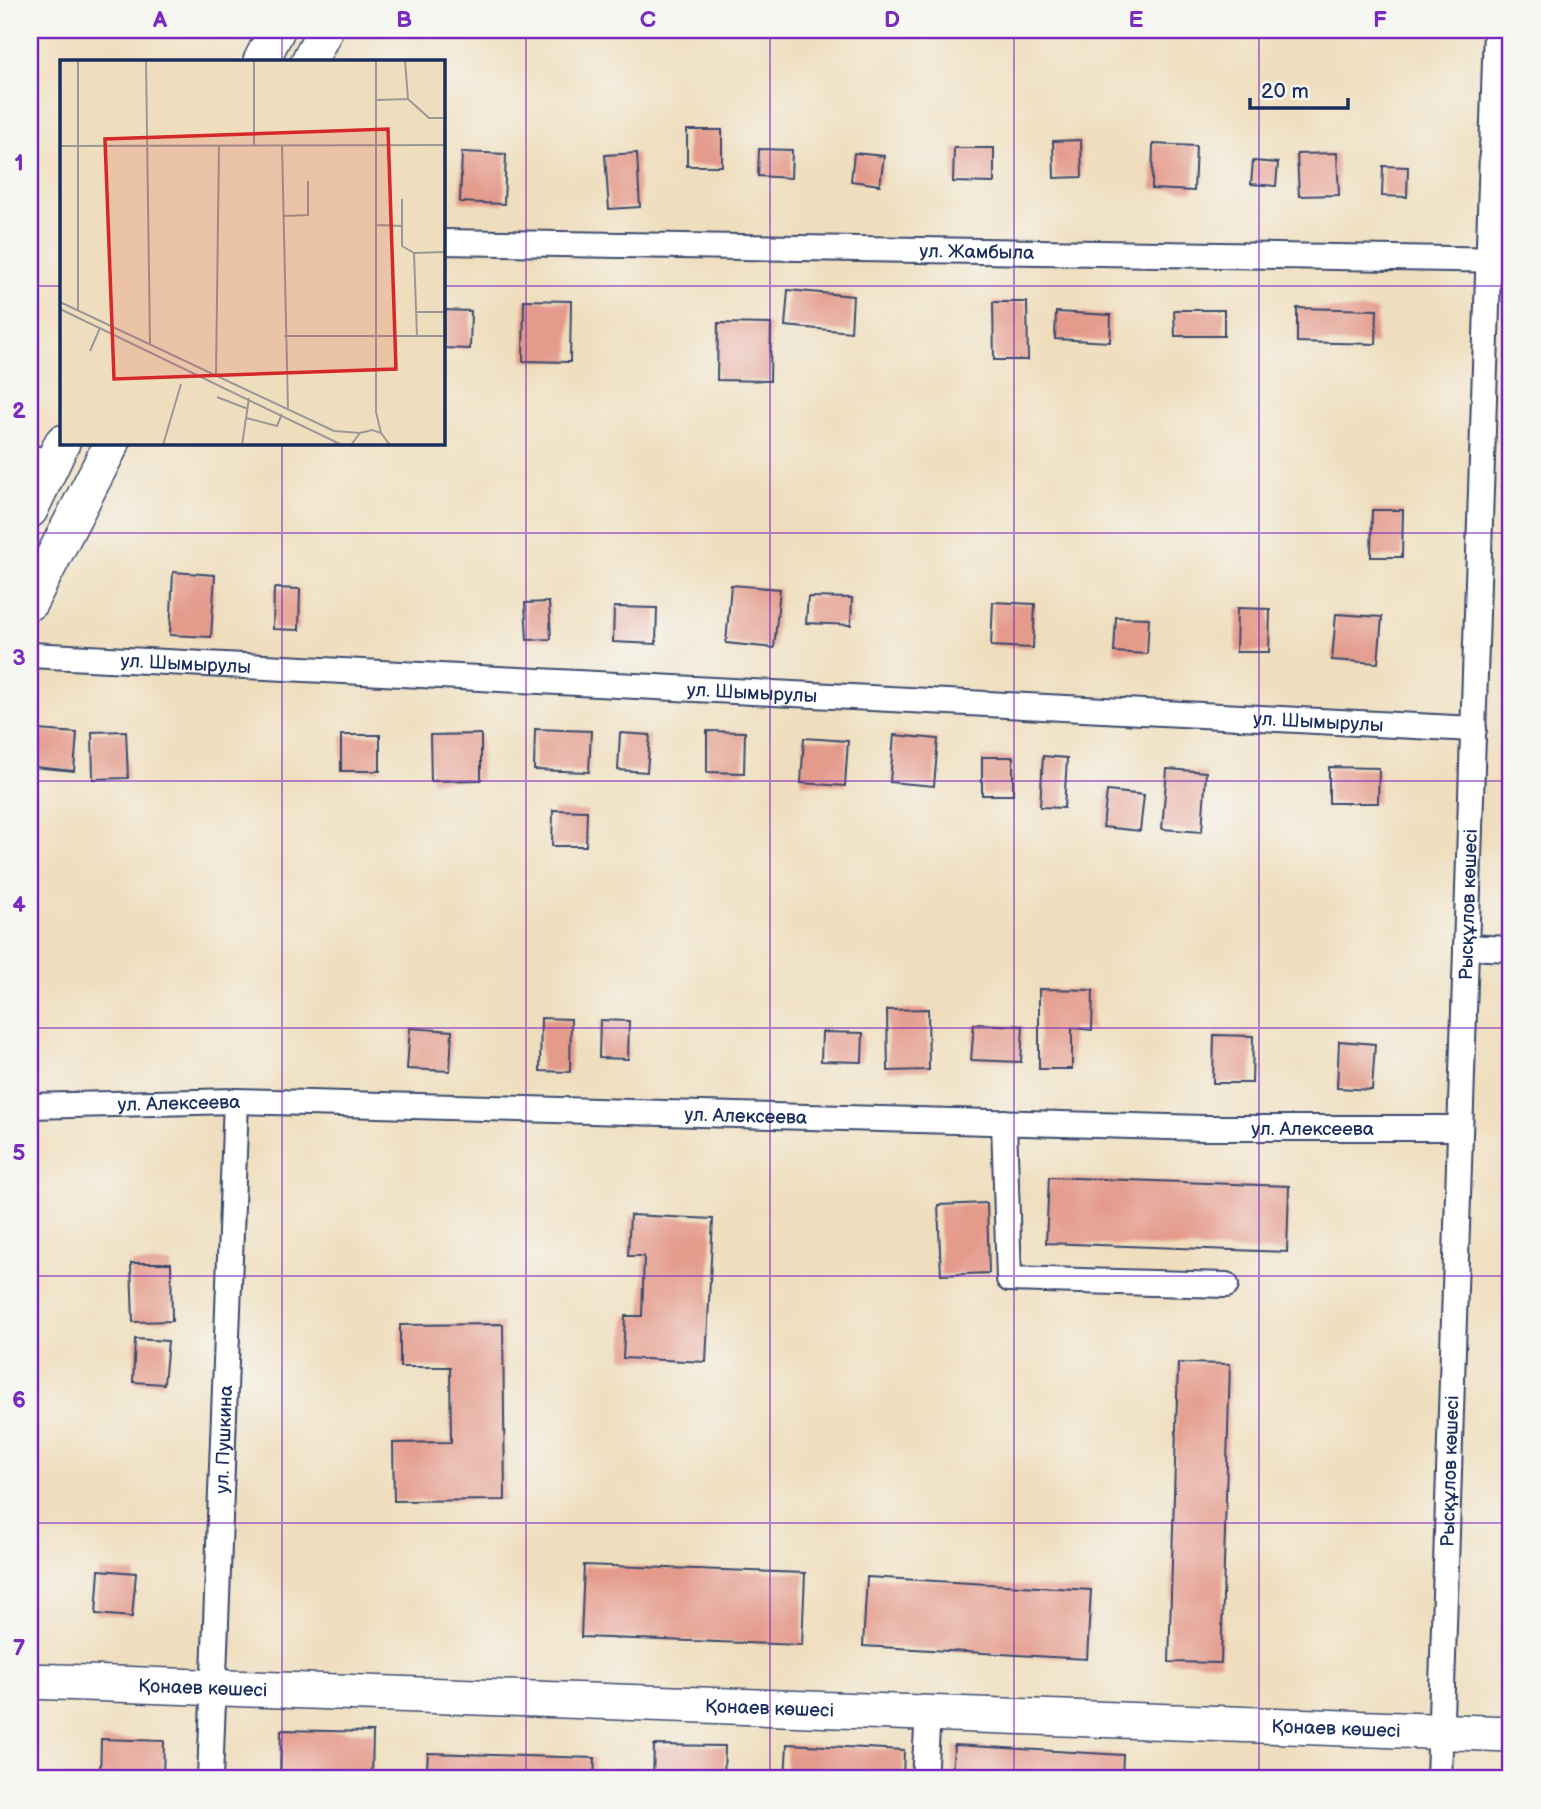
<svg xmlns="http://www.w3.org/2000/svg" width="1541" height="1809" viewBox="0 0 1541 1809" font-family="'Balsamiq Sans',sans-serif">
<rect width="100%" height="100%" fill="#f6f6f2"/>
<filter id="ink" filterUnits="userSpaceOnUse"><feTurbulence type="fractalNoise" baseFrequency=".0143" numOctaves="2"/><feDisplacementMap in="SourceGraphic" scale="14" xChannelSelector="R" yChannelSelector="G"/><feConvolveMatrix kernelMatrix="1 2 1 2 8 2 1 2 1" color-interpolation-filters="sRGB"/></filter>
<filter id="wash" filterUnits="userSpaceOnUse"><feTurbulence type="fractalNoise" baseFrequency=".00686" numOctaves="4" result="noise"/><feDisplacementMap in="SourceGraphic" scale="28" xChannelSelector="R" yChannelSelector="G"/><feGaussianBlur stdDeviation="1.57" result="paint"/><feColorMatrix in="noise" values="0 0 0 0 0 0 0 0 0 0 0 0 0 0 0 0 0 1.4 0 .05"/><feComposite in="paint" operator="in"/></filter>
<g filter="url(#wash)">
<rect width="100%" height="100%" fill="#efdebd"/>
<g id="blocks">
<!-- building -->
<path fill="#e49b8c" d="M687 130H722V166H687Z
M1081 140 1082 177 1054 178 1053 141Z
M1153 144 1196 146 1194 191 1152 189Z
M954 148H994V183L953 182Z
M759 149 792 150 791 178 758 176Z
M462 152 506 154 504 204 460 202Z
M637 153 640 207 609 209 605 155Z
M854 153 884 156 880 185 851 181Z
M1337 153 1339 195 1299 196 1297 154Z
M1253 161 1278 163 1276 186 1251 184Z
M1383 166 1408 167 1407 197 1382 196Z
M788 290 853 296 851 332 785 326Z
M524 300 571 301 570 362 523 361Z
M993 302H1027L1028 360H994Z
M1297 308 1377 310 1376 344 1297 342Z
M443 310 471 311 470 349 443 348Z
M1174 310H1224V336H1175Z
M1056 312 1111 315 1110 342 1055 339Z
M718 323 771 324 770 381 717 380Z
M1372 510H1403L1402 557H1371Z
M173 572 215 575 211 637 170 635Z
M731 585 780 589 774 648 726 643Z
M274 588 300 589 299 630 273 629Z
M808 597 852 598 851 625 806 623Z
M549 602 551 639 527 640 525 603Z
M993 602 1035 604 1033 648 991 646Z
M614 607 657 608 656 644 613 642Z
M1237 608 1270 609 1269 652H1236Z
M1336 614 1382 617 1378 663 1332 660Z
M1116 617 1149 618 1147 654 1114 652Z
M535 729 591 731 589 772 534 770Z
M38 730 77 733 74 771 34 767Z
M126 731 128 778 93 779 92 732Z
M707 731 745 732 744 773 707 772Z
M620 733 650 735 647 772 618 770Z
M481 734V780L431 781 430 735Z
M341 735H380V771H341Z
M894 735 938 739 934 786 890 782Z
M804 738 848 741 845 786 801 783Z
M1043 756 1067 758 1064 808 1040 807Z
M982 757H1013V795H982Z
M1329 767 1379 768 1378 803H1329Z
M1167 769 1206 772 1202 832 1162 829Z
M1107 791 1144 795 1140 831 1103 827Z
M553 810 587 811 586 846H552Z
M1039 989 1093 990 1092 1030 1072 1028V1069H1039Z
M928 1009 929 1070 888 1071 887 1010Z
M541 1018 571 1019 570 1072 540 1071Z
M600 1020 629 1021 628 1059 599 1058Z
M974 1024 1023 1026 1021 1062 971 1060Z
M410 1028 452 1031 450 1071 407 1069Z
M822 1032 863 1033 862 1062 821 1061Z
M1214 1035 1253 1036 1252 1083H1213Z
M1339 1041 1375 1044 1372 1090 1337 1088Z
M1049 1177 1289 1186 1287 1252 1046 1243Z
M987 1203 989 1273 941 1275 938 1205Z
M630 1215 713 1219 706 1362 623 1358 625 1316H642L644 1256H628Z
M131 1263H171L172 1321 133 1322Z
M503 1324 505 1500 394 1501 393 1443 451 1442 450 1367H400V1325Z
M135 1339 168 1341 164 1384 133 1382Z
M1178 1363 1230 1364 1221 1663 1169 1662Z
M584 1565 805 1573 802 1645 581 1637Z
M99 1570 136 1573 132 1617 96 1614Z
M867 1577 1091 1590 1087 1659 863 1646Z
M281 1730 373 1732 372 1779H280Z
M101 1739 164 1741 163 1779H100Z
M787 1744 904 1750 903 1779H785Z
M654 1745 725 1746 724 1779H653Z
M954 1745 1123 1755 1122 1779H952Z
M428 1753 595 1758 594 1779H426Z"/>
</g>
</g>
<g filter="url(#ink)">
<use href="#blocks" fill-opacity="0" stroke="#3b496c" stroke-width="2"/>
<g fill="none" stroke-linecap="round" stroke-linejoin="round">
<defs>
<path id="lane" d="M30 451 55 457"/>
<g id="street">
<path id="s1" d="M443 242 1511 260"/>
<path id="s2" d="M30 655 1474 729"/>
<path d="M1466 947 1511 949"/>
<path id="s3" d="M30 1106 236 1101 1203 1128H1460"/>
<path d="M1004 1122 1009 1279 1226 1285"/>
<path id="s4" d="M210 1779 236 1101"/>
<path d="M924 1779 928 1713"/>
<path id="s5" d="M1439 1779 1496 30"/>
</g>
<g id="secondary">
<path d="M261 61 277 30"/>
<path d="M309 61 325 30"/>
<path d="M30 510 62 443"/>
<path d="M30 602 112 443"/>
<path id="s6" d="M30 1681 1511 1734"/>
</g>
</defs>
<!-- lane casing -->
<use href="#lane" stroke="#3b496c" stroke-width="16"/>
<!-- street casing -->
<use href="#street" stroke="#3b496c" stroke-width="28"/>
<!-- secondary casing -->
<use href="#secondary" stroke="#3b496c" stroke-width="38"/>
<!-- lane -->
<use href="#lane" stroke="#fff" stroke-width="12"/>
<!-- street -->
<use href="#street" stroke="#fff" stroke-width="24"/>
<!-- secondary -->
<use href="#secondary" stroke="#fff" stroke-width="35"/>
</g>
</g>
<!-- grid -->
<path fill="none" stroke="#7b2cbf" stroke-width="2" stroke-opacity="0.55" d="M282 30V61M526 30V1779M770 30V1779M1014 30V1779M1259 30V1779M30 286H61M443 286H1511M282 443V1779M30 533H1511M30 781H1511M30 1028H1511M30 1276H1511M30 1523H1511"/>
<g text-anchor="middle" stroke-width="5" stroke-linejoin="round" paint-order="stroke">
<!-- street labels -->
<g font-size="19" fill="#1b2f5e" stroke="#f6f6f2">
<text dy="7" stroke="none"><textPath href="#s1" startOffset="534">ул. Жамбыла</textPath></text>
<text dy="7" stroke="none"><textPath href="#s2" startOffset="156">ул. Шымырулы</textPath></text>
<text dy="7" stroke="none"><textPath href="#s2" startOffset="723">ул. Шымырулы</textPath></text>
<text dy="7" stroke="none"><textPath href="#s2" startOffset="1290">ул. Шымырулы</textPath></text>
<text dy="7" stroke="none"><textPath href="#s5" startOffset="875">Рысқұлов көшесі</textPath></text>
<text dy="7" stroke="none"><textPath href="#s3" startOffset="149">ул. Алексеева</textPath></text>
<text dy="7" stroke="none"><textPath href="#s3" startOffset="716">ул. Алексеева</textPath></text>
<text dy="7" stroke="none"><textPath href="#s3" startOffset="1283">ул. Алексеева</textPath></text>
<text dy="7" stroke="none"><textPath href="#s4" startOffset="340">ул. Пушкина</textPath></text>
<text dy="7" stroke="none"><textPath href="#s5" startOffset="308">Рысқұлов көшесі</textPath></text>
<text dy="7" stroke="none"><textPath href="#s6" startOffset="173">Қонаев көшесі</textPath></text>
<text dy="7" stroke="none"><textPath href="#s6" startOffset="740">Қонаев көшесі</textPath></text>
<text dy="7" stroke="none"><textPath href="#s6" startOffset="1307">Қонаев көшесі</textPath></text>
</g>
</g>
<!-- overview -->
<g transform="translate(60 60)">
<rect width="385" height="385" fill="#efdebd"/>
<path fill="none" stroke="#9a9897" stroke-width="2" d="M18 0V250M86 0 90 284M316 0V352L321 373M345 0 348 39M316 40 348 39 369 58H385M194 85V0M222 85 228 350M0 86 385 85M342 139V166M223 156 248 155V121M316 165 342 166V186L354 193M0 242 274 371 300 373M0 249 282 385M356 252H385M224 276H385M357 276 354 193 385 192M30 291 40 268M156 315 159 85M157 337 188 349M186 358 217 366 222 354M103 385 121 324M182 385 189 338M291 385 300 373 312 370 321 373 330 385"/>
<path fill="#d62828" fill-opacity="0.15" stroke="#d62828" stroke-width="3.5" d="M328 69 336 309 54 319 45 79Z"/>
<rect width="385" height="385" fill="none" stroke="#1b2f5e" stroke-width="3.5"/>
</g>
<!-- margin -->
<rect width="1541" height="1809" fill="none" stroke="#f6f6f2" stroke-width="77"/>
<!-- scale -->
<path d="M1250 98v10h98v-10" fill="none" stroke="#1b2f5e" stroke-width="3.5"/>
<text x="1261" y="98" font-size="21" fill="#1b2f5e" stroke="#f6f6f2" stroke-width="5" paint-order="stroke">20 m</text>
<rect x="38" y="38" width="1464" height="1732" fill="none" stroke="#7b2cbf" stroke-width="2.5"/>
<g font-size="23" text-anchor="middle" font-weight="bold" fill="#7b2cbf">
<text x="160" y="27">A</text>
<text x="404" y="27">B</text>
<text x="648" y="27">C</text>
<text x="892" y="27">D</text>
<text x="1136" y="27">E</text>
<text x="1380" y="27">F</text>
<text x="19" y="170">1</text>
<text x="19" y="418">2</text>
<text x="19" y="665">3</text>
<text x="19" y="912">4</text>
<text x="19" y="1160">5</text>
<text x="19" y="1407">6</text>
<text x="19" y="1655">7</text>
</g>
</svg>
